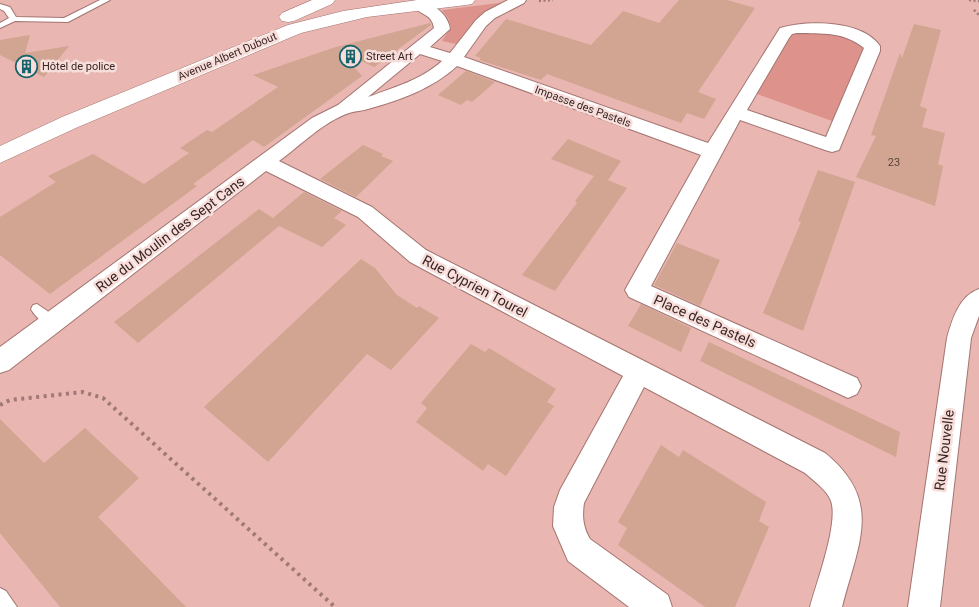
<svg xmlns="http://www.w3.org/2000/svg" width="979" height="607" viewBox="0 0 979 607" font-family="Roboto,sans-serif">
<rect width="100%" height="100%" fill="#e9b6b1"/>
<!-- green -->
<path fill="#dd938c" d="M507 2 471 27 456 44 442 41 451 27 448 18 442 10Z
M799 32 842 34 864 47 832 121 757 94 788 38 792 33Z"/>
<!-- building -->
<path fill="#d1a591" d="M679 0H727L755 8 698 92 716 99 704 119 687 113 681 123 547 74 541 80 479 60 481 58 475 56 506 19 591 45 623 11 659 23Z
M430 23 431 25 374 67 340 51 362 76 264 147 253 140 193 184 197 186 50 294 0 255V217L56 182 48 176 93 154 144 184 189 153 180 148 207 130 212 132 278 87 253 75 333 48H332Z
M914 24 941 30 920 106 927 109 922 127 945 133 938 164 943 166 935 206 856 177 876 136 871 135 900 53 902 58Z
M30 35 25 53 69 46 44 77 0 55V40Z
M466 71 495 82 472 102 467 100 461 105 438 95Z
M568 139 621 161 608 180 627 188 555 291 522 275 577 203 575 201 594 176 551 159Z
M363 145 383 154 381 156 393 161 356 197 320 179Z
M818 170 855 182 803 331 763 313 801 222 798 221Z
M304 192 342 211 334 218 346 225 322 247 279 226 138 343 114 322 259 209 273 218Z
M677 243 720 260 700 306 654 285Z
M361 259 375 268 397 295 417 308 419 306 439 318 391 370 367 354 268 462 204 407Z
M641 304 691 328 681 352 628 326Z
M709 342 900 432 896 457 700 361Z
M471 344 485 352 489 348 556 389 547 402 554 406 506 476 488 464 483 471 416 422 427 408 421 403Z
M0 419 44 463 85 428 139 478 98 517 186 607H60L0 533Z
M661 445 679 457 683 450 766 502 759 521 769 527 735 607H705L618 545 627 528 618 522Z"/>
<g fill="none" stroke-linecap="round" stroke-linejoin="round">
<defs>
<path id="service" d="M100 0H110L68 22 15 21 0 28V23L9 18 4 11 0 9V4L10 7 16 17 64 18Z
M37 304 59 319 60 323 59 327C49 330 35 317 31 309L33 305Z
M0 588 6 591 17 607H0Z"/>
<path id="minor" d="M508 0H526L524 3 495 18 486 26 464 57 708 143 780 28C808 20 862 20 880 46V51L839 150 832 152 825 150 740 120 651 286 857 378 861 386 857 394 848 398 629 297 625 290 701 155 457 66C432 89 400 100 368 109 362 111 355 111 349 113 323 122 301 145 279 161L372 207 426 250 825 453C884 501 858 544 842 607H810C816 584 839 523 831 501 827 490 814 481 805 473L644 387 584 503C582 517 583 527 590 539L668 595 672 607H629L568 561 553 526 554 507 560 490 623 376 410 262 358 217 266 171 9 370 0 373V347L312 118 338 105 434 28C432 13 419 15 412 5L414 2C430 0 448 13 450 29L430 47 450 53 476 20 485 12ZM797 33C823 34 843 31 864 48L826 137 747 110 789 38 792 34ZM420 54 442 61C421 80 395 87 368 97Z
M979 289V316L971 338 940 607H908L947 338C952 320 959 296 979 289Z"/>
<path id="secondary" d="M312 0H335L332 4 294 21 288 22 282 21 279 17 282 13Z
M417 0H475L472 4 466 5 367 17 301 33 78 127 0 163V146L62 117 288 25 343 11Z"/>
</defs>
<!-- service casing -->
<use href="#service" stroke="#a47571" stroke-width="2"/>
<!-- minor casing -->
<use href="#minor" stroke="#a47571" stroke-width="2"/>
<!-- secondary casing -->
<use href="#secondary" stroke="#a47571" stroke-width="1"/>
<!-- path-far1 -->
<path stroke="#9f7976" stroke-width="2.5" stroke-dasharray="2 2.5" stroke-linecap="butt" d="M969 0 979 1
M539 1 553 0
M974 10 979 15"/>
<!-- path -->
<path stroke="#9f7976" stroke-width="4" stroke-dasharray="3 4.5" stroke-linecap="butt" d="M0 405 10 400 83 392 103 398 335 607"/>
<!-- service -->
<use href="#service" fill="#fff" fill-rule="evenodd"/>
<!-- minor -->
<use href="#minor" fill="#fff" fill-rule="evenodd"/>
<!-- secondary -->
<use href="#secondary" fill="#fff" fill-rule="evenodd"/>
</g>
<!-- icons -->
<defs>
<symbol id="building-ring" viewBox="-11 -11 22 22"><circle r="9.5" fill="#f8dedb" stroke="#16646c" stroke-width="1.5"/><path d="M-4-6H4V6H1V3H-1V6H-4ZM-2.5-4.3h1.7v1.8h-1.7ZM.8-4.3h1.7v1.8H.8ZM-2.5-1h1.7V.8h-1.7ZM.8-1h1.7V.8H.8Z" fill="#16646c"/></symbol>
</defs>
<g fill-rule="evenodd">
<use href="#building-ring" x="338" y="44" width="25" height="25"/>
<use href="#building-ring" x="14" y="54" width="25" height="25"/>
</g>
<g text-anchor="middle" stroke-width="5" stroke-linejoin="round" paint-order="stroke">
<!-- far-street labels -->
<g font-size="11" fill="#382523" stroke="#f8dedb">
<text transform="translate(227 56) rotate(-23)" y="4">Avenue Albert Dubout</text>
<text transform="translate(583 106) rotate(20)" y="4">Impasse des Pastels</text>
</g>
<!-- far-poi labels -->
<g font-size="11" fill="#382523" stroke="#f8dedb" text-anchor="start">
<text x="366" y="60">Street Art</text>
<text x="42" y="70">Hôtel de police</text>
</g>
<!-- number labels -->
<g font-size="11" fill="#5e453e">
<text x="894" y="166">23</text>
</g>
<!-- street labels -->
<g font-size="14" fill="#382523" stroke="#f8dedb">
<text transform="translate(170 234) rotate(-37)" y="5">Rue du Moulin des Sept Cans</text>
<text transform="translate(475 286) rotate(28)" y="5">Rue Cyprien Tourel</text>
<text transform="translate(705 321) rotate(24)" y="5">Place des Pastels</text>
<text transform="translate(944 450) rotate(-83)" y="5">Rue Nouvelle</text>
</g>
</g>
</svg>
